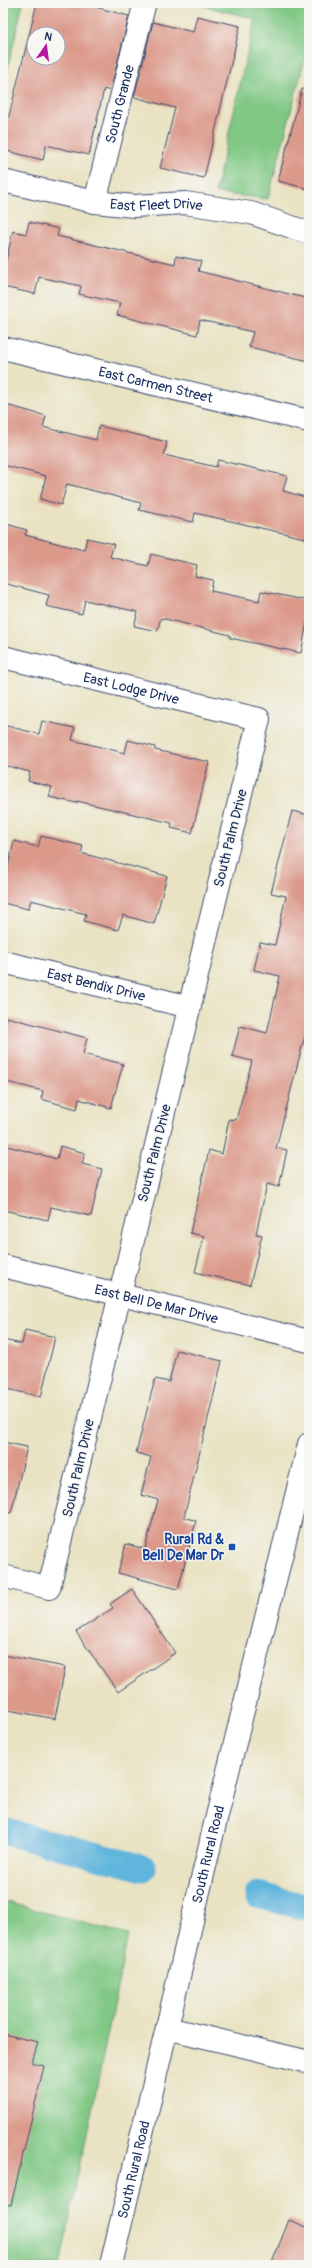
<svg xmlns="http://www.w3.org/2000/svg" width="312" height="2268" viewBox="0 0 312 2268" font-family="Pangolin,sans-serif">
<rect width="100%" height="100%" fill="#f6f6f2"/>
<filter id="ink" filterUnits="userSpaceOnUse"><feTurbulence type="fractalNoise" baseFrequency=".025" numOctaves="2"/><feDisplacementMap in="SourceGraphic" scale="8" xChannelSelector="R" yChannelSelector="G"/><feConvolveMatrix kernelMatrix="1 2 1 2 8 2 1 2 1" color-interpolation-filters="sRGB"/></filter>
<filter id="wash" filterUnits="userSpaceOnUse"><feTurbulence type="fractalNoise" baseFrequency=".012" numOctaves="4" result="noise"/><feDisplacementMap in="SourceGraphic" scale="16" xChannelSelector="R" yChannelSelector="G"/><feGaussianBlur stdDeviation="0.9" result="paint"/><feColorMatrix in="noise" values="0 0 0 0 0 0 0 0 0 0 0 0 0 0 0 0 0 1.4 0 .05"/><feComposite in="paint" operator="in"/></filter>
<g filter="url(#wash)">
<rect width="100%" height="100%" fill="#e9e3c3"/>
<!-- green -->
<path fill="#80c884" stroke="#4e7c71" d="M3 3H23L3 88Z
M192 3H309V43L268 199 215 193 255 19Z
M3 1901 128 1935 60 2265H3Z"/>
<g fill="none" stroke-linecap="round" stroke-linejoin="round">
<!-- canal -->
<path stroke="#61b5dd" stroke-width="27" d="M3 1831 143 1868
M258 1895 309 1908"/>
</g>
<g id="blocks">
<!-- building -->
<path fill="#db998a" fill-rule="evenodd" d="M37 3H80L129 16 110 91 104 89 89 155 46 145 43 160 3 150V140ZM34 34H58V58H34Z
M197 16 240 26 204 178 160 168 175 108 134 97 153 22 193 32Z
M302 89 309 90V189L278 181Z
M29 222 59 229 57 236 175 264 176 256 201 261 198 271 309 299V361L249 347 253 332 200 320 197 335 117 315 120 303 79 294 81 286 39 277 35 294 3 287V274L13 231 26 234Z
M3 404 46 416 43 427 96 440 99 426 167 442 164 455 216 467 218 460 287 476 283 491 309 498V539L195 513 193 522 139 510 141 503 67 484 61 505 40 499 46 476 3 465Z
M3 523 27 530 25 535 84 550 87 538 114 544 110 557 148 566 151 554 197 565 195 576 213 580 211 591 259 601 261 591 309 601V612L301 653 230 638V635L161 618 157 631 134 626 138 612 85 600 82 614 46 606 49 595 3 583Z
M42 721 75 728 72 740 125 753 128 740 155 747V750L209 762 192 833 171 828 172 823 77 801V803L49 797 52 787 28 781 30 772 3 765V725L39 734Z
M292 811 309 815V1020L276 1148 287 1150 279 1187 267 1184 256 1234 262 1235 250 1285 195 1272 204 1236 190 1233 209 1150 222 1154 229 1119 236 1120 252 1061 232 1056 240 1026 267 1033 280 976 254 970 260 942 275 945 286 896 271 893Z
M41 836 83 846 81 853 167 876 154 924 123 915 118 930 84 921 86 914 31 900 28 909 3 903V889L14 841 38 847Z
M6 1017 87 1038 83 1054 123 1064 111 1108 79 1099 77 1109 41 1099 43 1091 3 1081V1031Z
M3 1145 57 1159 60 1146 85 1153 82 1164 102 1169 91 1216 51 1207 48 1220 3 1210Z
M25 1330 55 1337 41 1397 3 1388V1340L22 1344Z
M177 1350 222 1361 184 1517 196 1521 178 1589 118 1573 126 1544 145 1549 158 1500 141 1495 151 1457 136 1453 155 1379 169 1382Z
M3 1442 27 1447 11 1513 3 1512Z
M132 1589 175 1653 118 1692 76 1632 113 1608 110 1604Z
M3 1655 65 1667 55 1719 3 1709Z
M3 2034 38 2042 32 2063 44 2066 11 2205 3 2204Z
M289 2220 309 2228V2265H271Z"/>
</g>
</g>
<g filter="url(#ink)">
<use href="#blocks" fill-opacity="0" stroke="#3a4a6d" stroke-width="1"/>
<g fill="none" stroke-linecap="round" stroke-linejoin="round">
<defs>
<g id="minor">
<path id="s1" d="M3 181 95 202 134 206 185 203 251 213 309 233"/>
<path id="s2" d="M95 202 144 6"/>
<path id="s3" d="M3 348 309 421"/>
<path id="s4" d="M3 657 259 719 49 1588 3 1576"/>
<path id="s5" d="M3 962 190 1007"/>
<path id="s6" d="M3 1266 309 1341"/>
<path d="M167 2028 309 2062"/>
</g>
<g id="major">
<path id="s7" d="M111 2265 213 1832 309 1444"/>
</g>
</defs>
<!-- minor casing -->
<use href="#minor" stroke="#3a4a6d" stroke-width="24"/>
<!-- major casing -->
<use href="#major" stroke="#3a4a6d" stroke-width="24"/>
<!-- minor -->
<use href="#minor" stroke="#fff" stroke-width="22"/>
<!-- major -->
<use href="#major" stroke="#fff" stroke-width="22"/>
</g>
</g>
<!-- markers -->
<rect fill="#1a4fb4" stroke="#f6f6f2" stroke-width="1.5" x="228" y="1543" width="8" height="8" rx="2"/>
<g text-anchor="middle" stroke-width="3" stroke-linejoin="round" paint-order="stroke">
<!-- street labels -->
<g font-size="14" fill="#1b2f5e" stroke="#f6f6f2">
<text dy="5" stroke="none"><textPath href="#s2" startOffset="101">South Grande</textPath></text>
<text dy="5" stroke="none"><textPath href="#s1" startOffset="156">East Fleet Drive</textPath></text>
<text dy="5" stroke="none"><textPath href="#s3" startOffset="157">East Carmen Street</textPath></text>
<text dy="5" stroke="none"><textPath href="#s4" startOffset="132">East Lodge Drive</textPath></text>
<text transform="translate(230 838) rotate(-76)" y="5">South Palm Drive</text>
<text dy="5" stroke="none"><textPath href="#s5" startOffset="96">East Bendix Drive</textPath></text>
<text transform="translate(154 1153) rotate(-76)" y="5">South Palm Drive</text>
<text dy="5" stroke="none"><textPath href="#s6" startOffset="158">East Bell De Mar Drive</textPath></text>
<text transform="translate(78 1468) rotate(-77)" y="5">South Palm Drive</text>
<text dy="5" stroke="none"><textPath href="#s7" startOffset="422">South Rural Road</textPath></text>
<text dy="5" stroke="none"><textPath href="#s7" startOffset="98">South Rural Road</textPath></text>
</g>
<!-- transit labels -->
<g font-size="14" font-weight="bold" fill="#164399" stroke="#f6f6f2" text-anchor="end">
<text x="224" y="1544">Rural Rd &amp;<tspan x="224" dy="16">Bell De Mar Dr</tspan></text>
</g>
</g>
<!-- margin -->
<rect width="312" height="2268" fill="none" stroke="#f6f6f2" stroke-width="16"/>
<!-- north arrow -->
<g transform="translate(46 46) rotate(14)"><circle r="19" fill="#f6f6f2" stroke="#9ea6b7"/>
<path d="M0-3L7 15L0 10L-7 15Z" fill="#b5179e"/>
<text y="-6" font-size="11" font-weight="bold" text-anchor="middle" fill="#1b2f5e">N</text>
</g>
</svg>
